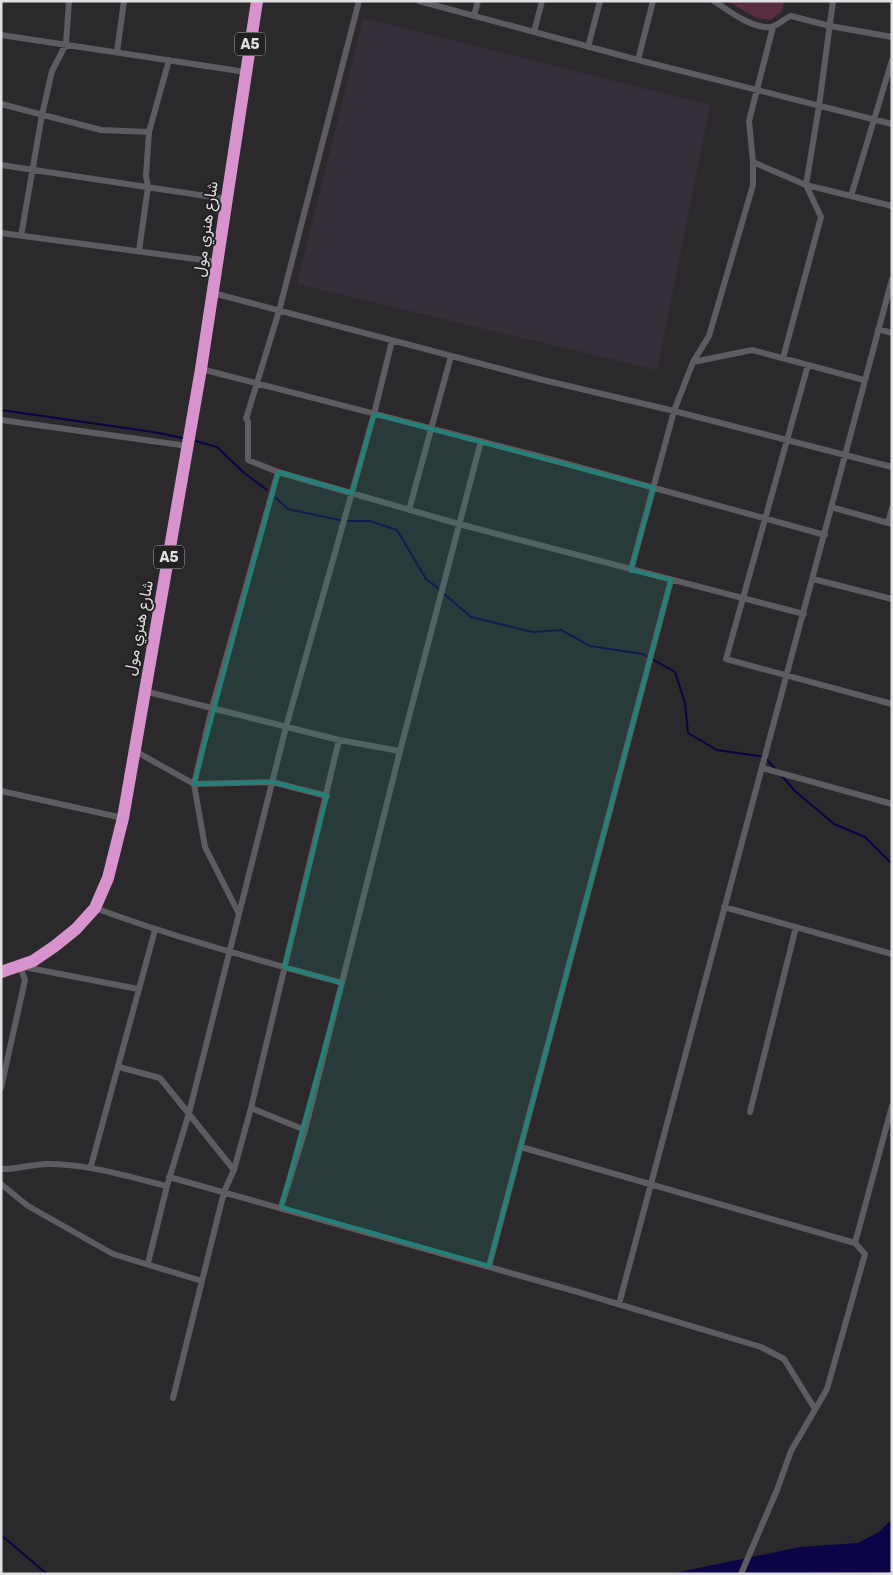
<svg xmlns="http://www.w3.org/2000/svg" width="893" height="1575" viewBox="0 0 893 1575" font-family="Rubik,Vazirmatn,sans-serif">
<rect width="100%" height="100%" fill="#2b292c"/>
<!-- built -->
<path fill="#342f38" d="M363 18 710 105 657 370 297 284Z"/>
<!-- green -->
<path fill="#5a2c42" d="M727 1H784L782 11 771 20 757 18Z"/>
<!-- water -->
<path fill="#0b0446" d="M892 1519V1572L670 1574 800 1547 858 1543 879 1532Z"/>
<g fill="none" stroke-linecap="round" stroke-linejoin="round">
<!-- stream -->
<path stroke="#0b0446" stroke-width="2" d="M1 410 153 432 183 438
M196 441 217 447 243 472 267 490
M276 498 288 509 344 521H370L397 530 426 579 440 590
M443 593 471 617 533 632 561 630 590 646 643 654 648 657
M652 659 675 672 685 703 688 733 717 750 765 757 776 770
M781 775 795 791 834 824 865 837 892 864
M1 1535 47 1574"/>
<!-- street -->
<path stroke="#5e5c60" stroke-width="6" d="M359 1 279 311 246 419 248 421V460L278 472 459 524 804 614
M419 1 638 60 892 124
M714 1C729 11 752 29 771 27 777 26 785 18 791 16L830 26 892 37
M474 16 478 1
M534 32 542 1
M1 35 246 72
M588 47 600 1
M117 52 124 1
M638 60 653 1
M1 104 101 130 149 132
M753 162 806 185 892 206
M1 165 226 199
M851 196 892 60
M1 233 218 262
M21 236 42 115 52 71 66 44 69 1
M139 251 148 187 146 176 149 132 169 60
M213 293 539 379 674 411 892 467
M878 329 892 333
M783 358 821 217 806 185 819 106 833 1
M693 362 752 350 864 380
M808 365 726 659 892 704
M201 369 542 457 825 535
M1 420 188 446
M831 507 892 524
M409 510 451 356
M888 523 892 508
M631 570 674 411 693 362 709 336 753 185V162L749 121 773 27
M813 579 892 599
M144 691 339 740 400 751
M135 751 194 784 272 782 327 796
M762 768 892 804
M1 791 123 818
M724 907 892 954
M95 908C176 938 258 960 342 983
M238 912 205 847 194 784 212 708 278 472
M24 967 138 989
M119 1067 160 1078 234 1170
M1 1088 25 980 20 966
M251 1108 305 1130
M750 1112 796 927
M521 1147 855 1243 865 1254 827 1389 791 1451 777 1490 741 1574
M91 1166 155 930
M1 1169C17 1170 31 1164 47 1164 88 1164 126 1176 167 1186
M169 1177 578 1292 761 1347 784 1359 815 1409
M1 1184 28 1206 113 1254 202 1281
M281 1207 305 1130 400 751 481 441
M855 1243 892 1106
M148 1263 167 1186 189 1113 286 727 374 414 392 341
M489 1266 671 580
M619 1304 892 279
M173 1398 224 1192 234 1170 251 1108 339 740"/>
<!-- highway -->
<path stroke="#d892ce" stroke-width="12" d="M1 972 33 961 55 946 76 929 95 908 108 878 123 818 201 369 257 1"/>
</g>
<!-- marked area -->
<path fill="#24817a" fill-opacity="0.2" stroke="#24817a" stroke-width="4" stroke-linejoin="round" d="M374 414 654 488 631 570 671 580 489 1266 281 1207 342 983 284 967 327 796 272 782 194 784 278 472 352 493Z"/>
<g text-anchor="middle" stroke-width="4" stroke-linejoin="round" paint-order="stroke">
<!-- shield labels -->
<g fill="#222023" stroke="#a8a6a9" stroke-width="1">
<rect x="235" y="32.5" width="30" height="23" rx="4"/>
<rect x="154" y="545.5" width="30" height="23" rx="4"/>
</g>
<g font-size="14" font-weight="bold" fill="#e1e0e2">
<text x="250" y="49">A5</text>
<text x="169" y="562">A5</text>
</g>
<!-- street labels -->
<g font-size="15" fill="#e1e0e2" stroke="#222023">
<text transform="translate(206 229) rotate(-82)" y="5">شارع هنري مول</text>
<text transform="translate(139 628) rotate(-79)" y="5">شارع هنري مول</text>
</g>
</g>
<!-- border -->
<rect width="893" height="1575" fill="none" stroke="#e1e0e2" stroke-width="5"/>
</svg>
